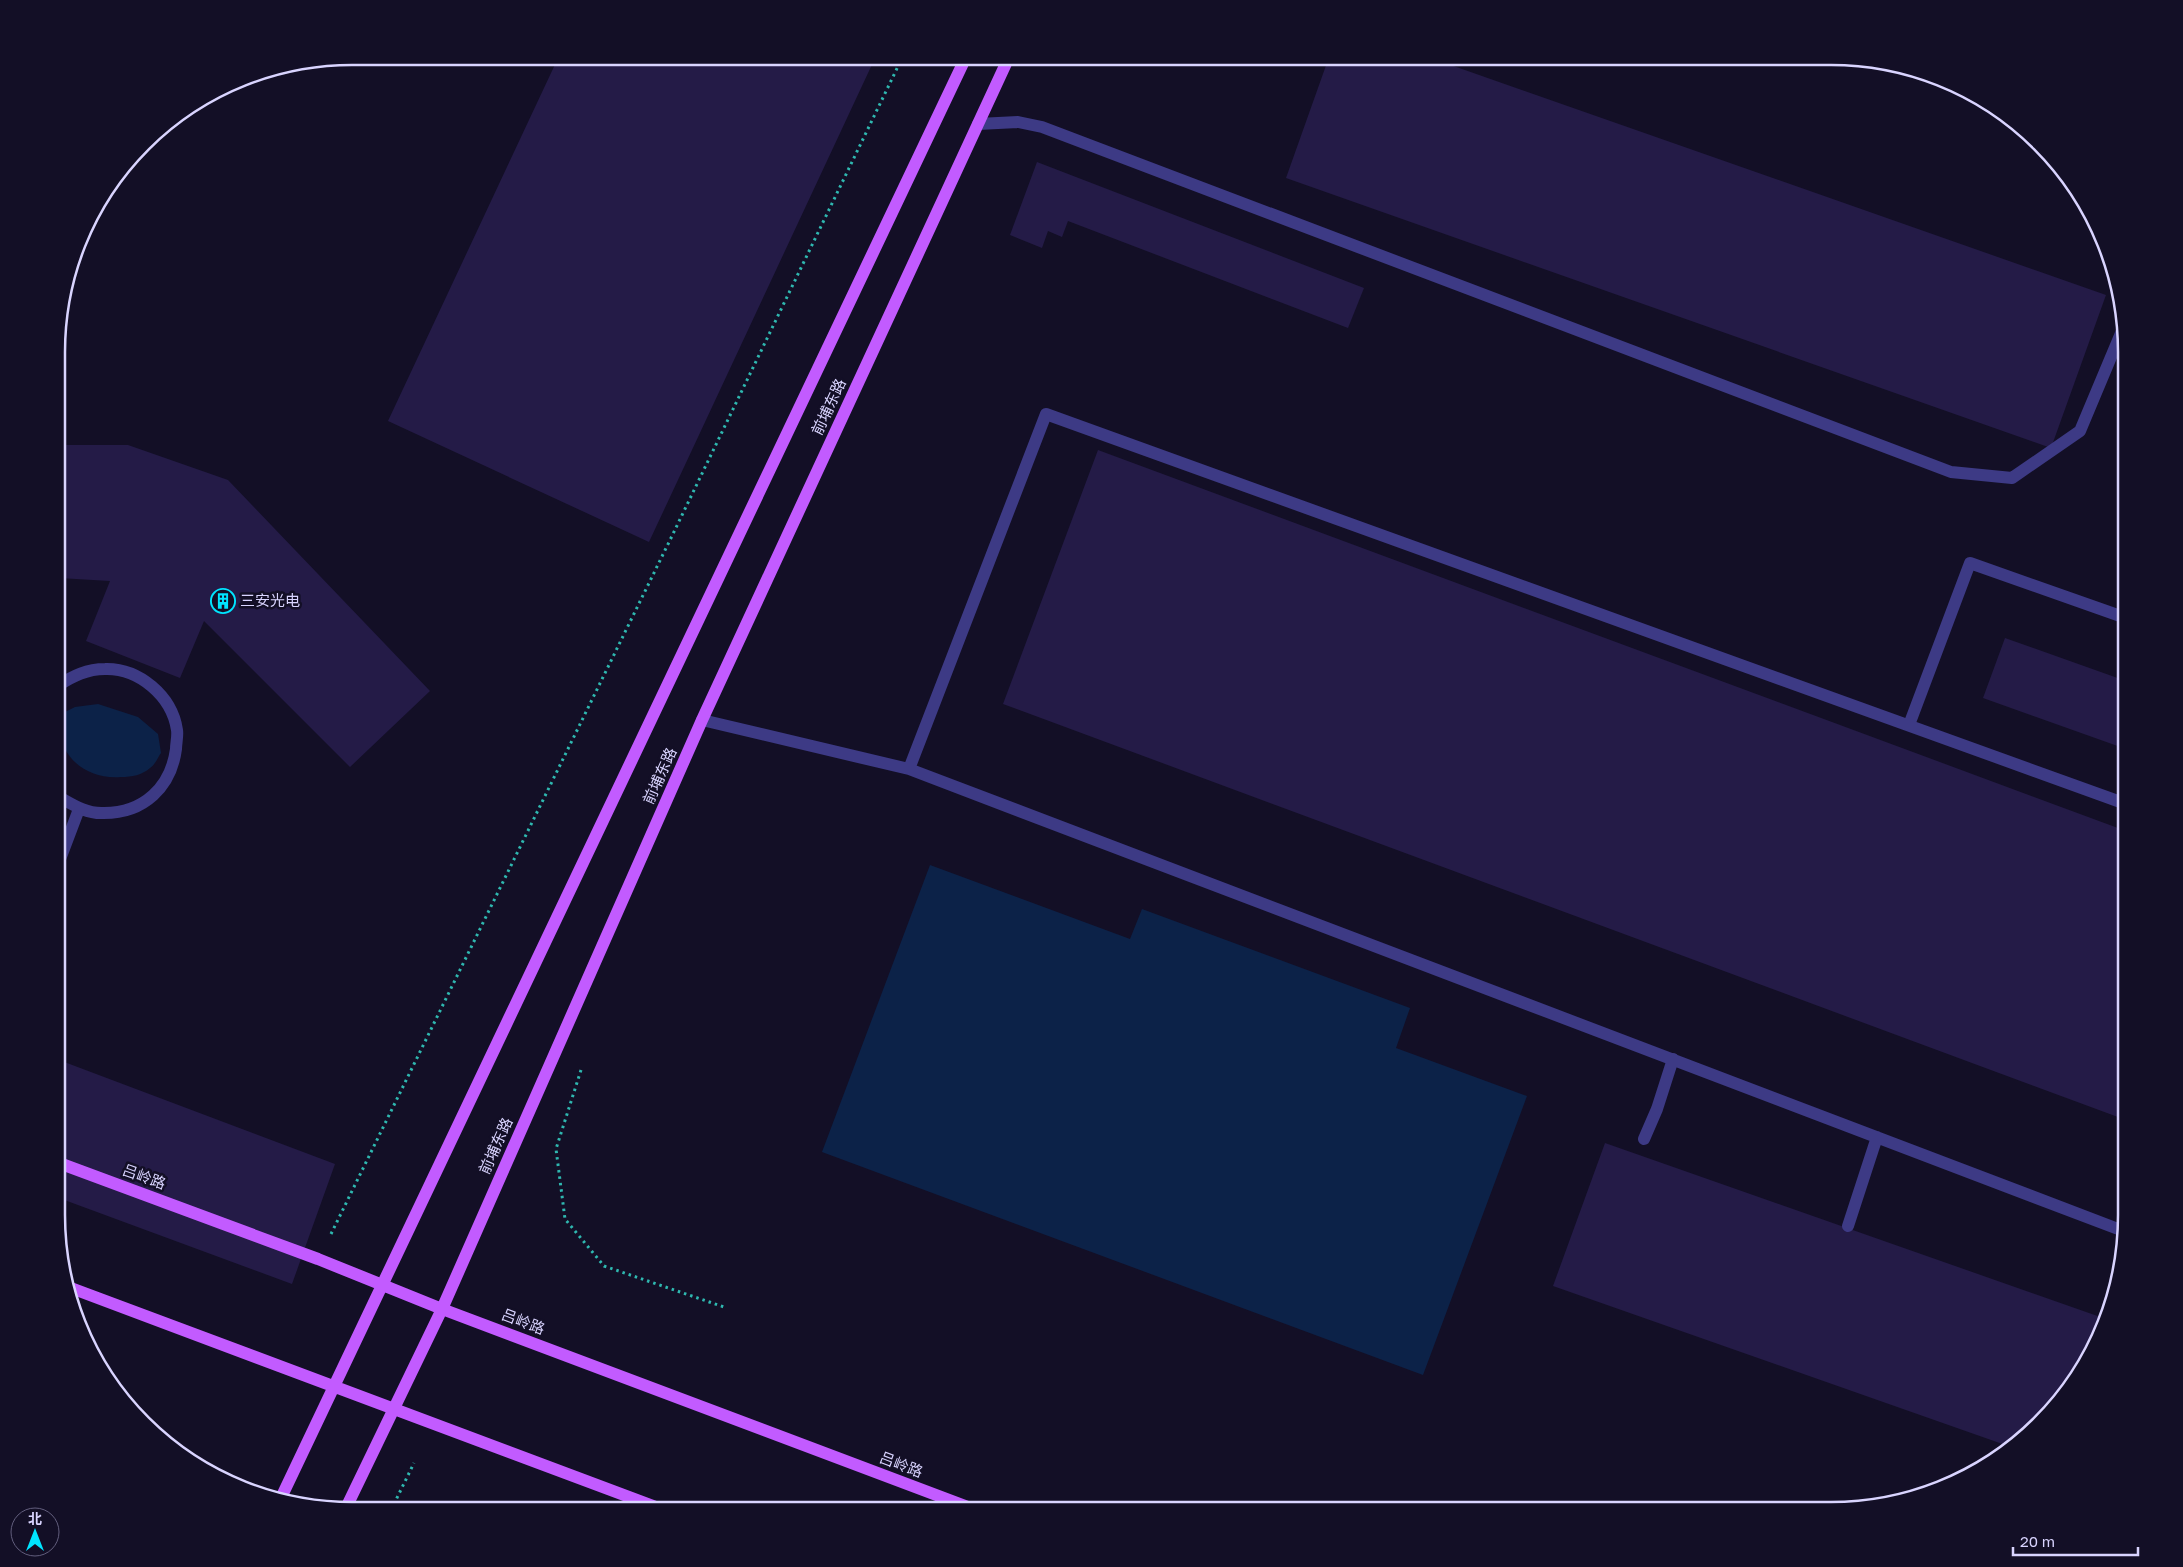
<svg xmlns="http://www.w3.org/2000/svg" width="2183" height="1567" viewBox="0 0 2183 1567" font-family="'Golos Text','Noto Sans SC',sans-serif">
<rect width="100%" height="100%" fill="#130f26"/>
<!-- water -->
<path fill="#0c2248" d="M98 704 138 717 158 734 161 753C158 757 155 765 150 768 142 775 132 777 121 777 84 780 53 753 61 714L75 707Z
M930 865 1130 939 1142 909 1410 1008 1396 1048 1527 1096 1423 1375 822 1152Z"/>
<!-- building -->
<path fill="#241b47" d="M559 56H876L649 542 388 421Z
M1329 57H1428L2106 295 2051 448 1286 178Z
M1037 162 1364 288 1348 328 1068 221 1062 237 1048 231 1042 248 1010 235Z
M59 445H128L228 480 430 691 350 767 204 621 180 678 86 641 110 581 59 578Z
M1098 450 2126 831V1120L1003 704Z
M2005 638 2126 681V749L1983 698Z
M59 1060 335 1164 292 1284 59 1198Z
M1605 1143 2106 1319 2104 1328 2065 1395 2026 1437 2011 1447 1553 1286Z"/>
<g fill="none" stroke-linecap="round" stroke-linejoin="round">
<!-- path -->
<path stroke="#2fb8b0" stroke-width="3" stroke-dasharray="2.5 4" stroke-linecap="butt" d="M581 1070 556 1149 565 1219 604 1266 724 1307
M331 1234 671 538 903 56
M391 1510 414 1463"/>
<!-- minor -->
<path stroke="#3d3a85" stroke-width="12" d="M978 124 1018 122 1042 127 1951 472 2012 478 2080 431 2124 326
M59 685C73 676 87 669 105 669 139 668 172 696 177 730 178 736 176 743 176 749 171 787 144 813 104 813 87 814 73 805 59 797
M702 720 909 769 2126 1232
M1909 725 1970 563 2126 618
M909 769 1046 414 2126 804
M59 862 79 809
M1644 1139 1657 1109 1673 1059
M1848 1226 1877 1137"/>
<!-- major -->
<path stroke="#c25bff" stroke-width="12" d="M59 1163 318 1259 442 1309 976 1510
M71 1288 664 1510
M280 1500 966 57
M345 1510 442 1309 702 720 1009 57"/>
</g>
<!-- icons -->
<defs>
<symbol id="building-ring" viewBox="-11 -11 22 22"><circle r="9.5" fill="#130f26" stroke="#00e5ff" stroke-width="1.5"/><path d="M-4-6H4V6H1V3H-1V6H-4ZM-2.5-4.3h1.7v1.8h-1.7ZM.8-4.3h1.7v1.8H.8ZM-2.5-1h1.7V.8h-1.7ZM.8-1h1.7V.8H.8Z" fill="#00e5ff"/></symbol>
</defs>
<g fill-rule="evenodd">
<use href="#building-ring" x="209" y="587" width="28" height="28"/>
</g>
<g text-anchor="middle" stroke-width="5" stroke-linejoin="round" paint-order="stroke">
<!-- street labels -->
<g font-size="15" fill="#d9d4ff" stroke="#130f26">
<text transform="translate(829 407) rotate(-65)" y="5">前埔东路</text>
<text transform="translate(660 776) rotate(-66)" y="5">前埔东路</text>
<text transform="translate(496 1146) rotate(-66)" y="5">前埔东路</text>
<text transform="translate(144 1177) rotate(20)" y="5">吕岭路</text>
<text transform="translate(523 1322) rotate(21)" y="5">吕岭路</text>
<text transform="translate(901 1465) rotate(21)" y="5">吕岭路</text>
</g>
<!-- poi labels -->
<g font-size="15" fill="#d9d4ff" stroke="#130f26" text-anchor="start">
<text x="240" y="606">三安光电</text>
</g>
</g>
<!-- crop -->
<path d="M0 0H2183V1567H0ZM352 65H1831A287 287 0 0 1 2118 352V1215A287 287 0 0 1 1831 1502H352A287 287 0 0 1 65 1215V352A287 287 0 0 1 352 65Z" fill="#130f26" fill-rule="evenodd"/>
<path fill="none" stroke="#d9d4ff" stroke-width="2.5" d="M352 65H1831A287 287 0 0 1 2118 352V1215A287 287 0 0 1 1831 1502H352A287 287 0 0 1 65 1215V352A287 287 0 0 1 352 65Z"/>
<!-- north arrow -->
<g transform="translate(35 1532)"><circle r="24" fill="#130f26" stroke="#625e7d"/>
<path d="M0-4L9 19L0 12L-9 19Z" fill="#00e5ff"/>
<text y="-8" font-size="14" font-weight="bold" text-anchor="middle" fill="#d9d4ff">北</text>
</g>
<!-- scale -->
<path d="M2013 1547v8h125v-8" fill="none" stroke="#d9d4ff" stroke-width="2.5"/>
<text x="2020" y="1547" font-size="15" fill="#d9d4ff" stroke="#130f26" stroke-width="4" paint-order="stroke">20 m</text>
</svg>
